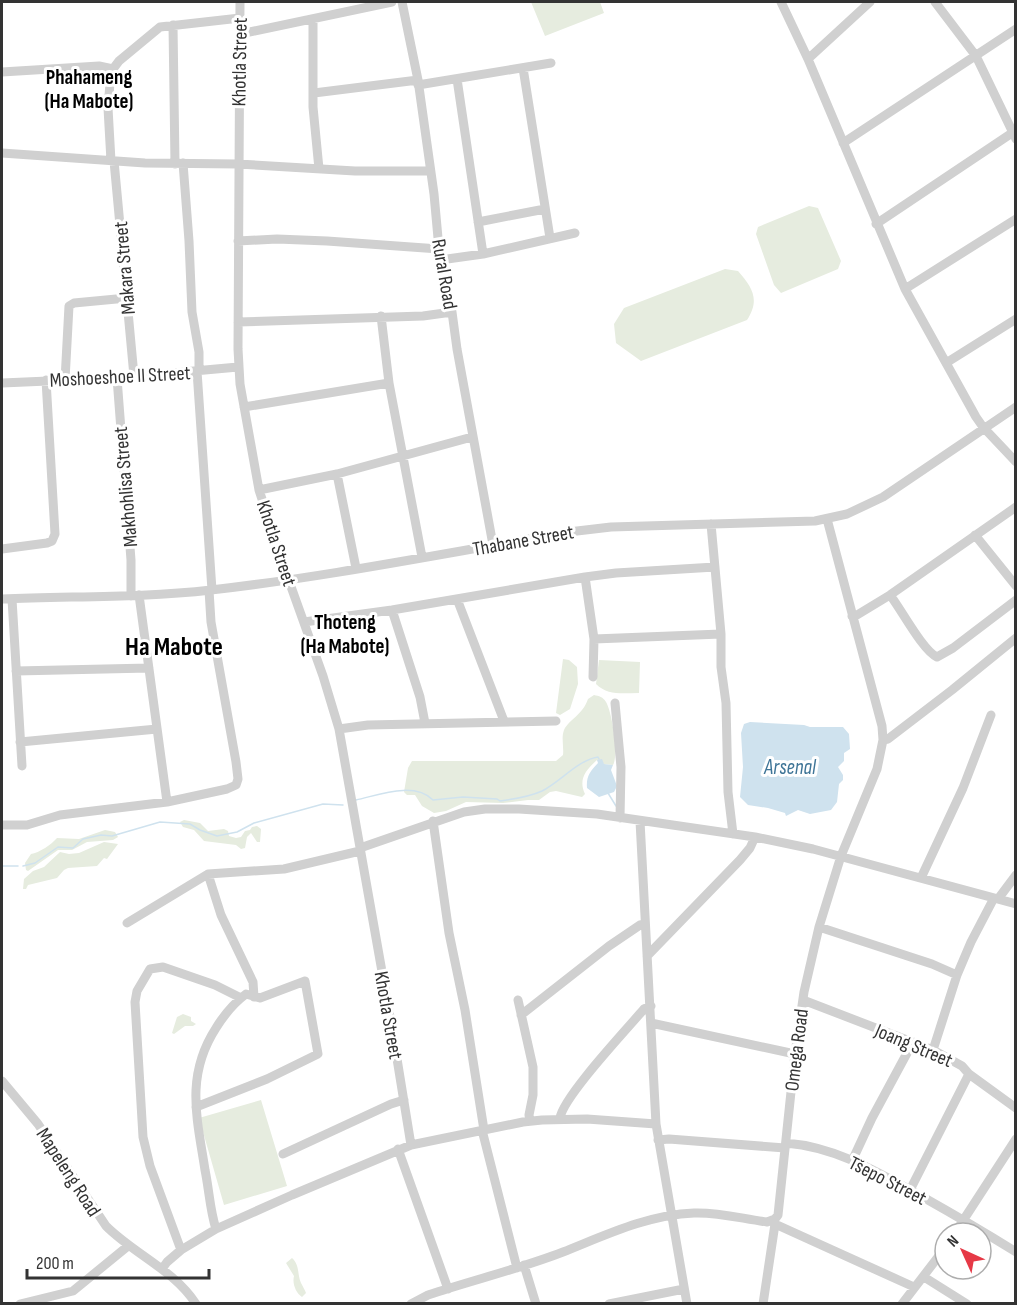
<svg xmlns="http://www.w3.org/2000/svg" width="1017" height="1305" viewBox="0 0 1017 1305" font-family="'Sofia Sans Condensed',sans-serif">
<rect width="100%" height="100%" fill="#fff"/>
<!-- green -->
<path fill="#e6ecdf" d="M531 2H600L604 13 545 36Z
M809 206 818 208 841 261 838 269 781 293 774 285 756 234 758 227Z
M725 269 738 271C753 288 760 300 747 320L641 361 616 343 614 324 624 308Z
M563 659 569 660 577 667 578 684 570 709 560 715 556 713Z
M599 660 640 662 639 693C623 693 608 696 596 684Z
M594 695C599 696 603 697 606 702 612 712 619 755 613 765L604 764 597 760C586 770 578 779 585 794L582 797 556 791 550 792 539 800H528L503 803 466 802 446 811 434 813 422 806 415 795H407L404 792 408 768 412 761H556L563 755C564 747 561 738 564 730 570 718 582 716 588 699Z
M184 820 200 823 208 831 224 829 228 831 229 836 236 838 241 837 245 831 250 830 252 827 257 826 261 829 260 842H257L251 833 247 837 245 848 241 849 236 845 204 841 194 830 183 827 180 822Z
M105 830 115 832 118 837 113 840 87 842 72 850H58L28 871 26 870 25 863 31 854C39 853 52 844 57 838L79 839Z
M104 842 118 844 107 859 104 858 97 866 68 868 64 870 57 878 28 885 26 889H23L24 879 33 871 44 867 60 852 69 854 79 853Z
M183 1014 191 1017V1021L196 1024 193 1026H185L174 1034 172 1033 177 1017Z
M261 1100 287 1186 224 1205 199 1118Z
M292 1258C300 1265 297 1274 301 1283 303 1287 305 1290 306 1293L302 1297C296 1293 292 1284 294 1276L286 1263Z"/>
<!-- water -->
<path fill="#cfe2ee" d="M750 722 804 725 810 727H843L849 734 850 749 844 753V761L838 767 843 775V780L839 784 837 802 831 810 810 814 798 810 786 816 785 813 768 808 748 805 740 797 743 767 741 733 744 724Z
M602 759 604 764 613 765 611 770 617 786 614 792 599 797 587 788C586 777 590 771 598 763L597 760Z"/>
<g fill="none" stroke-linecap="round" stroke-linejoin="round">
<!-- stream -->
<path stroke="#cfe2ee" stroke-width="1.5" d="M608 793 616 806
M356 800C379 795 414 781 433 800L463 797 497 799 500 801C515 799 529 797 542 791 560 782 578 760 598 757L599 759
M2 866H18
M23 866 35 863 58 847 73 848 83 839 101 835 112 836 160 822 190 824 200 830 217 836 237 832 254 823 323 804 343 805"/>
<!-- minor -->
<path stroke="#d0d0d0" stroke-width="9" d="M240 2 238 349 240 384 259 490 289 581 323 676 339 729 392 1028 411 1145
M402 2 418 80 434 194 440 260 452 312 457 349 493 545
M781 2 808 59 905 289 976 417 983 427 1016 462
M935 2 976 56 1016 139
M313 20V107L319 169
M173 25 175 164
M240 34 392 2
M808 59 870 2
M523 68 550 238
M2 72 99 66 113 69
M457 79 483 254
M418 85 551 63
M314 93 418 80
M843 143 1016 29
M2 153 145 163 238 164 355 171H430
M111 161 108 108 110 83 113 69 119 61 160 27 240 18
M114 161 134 376
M183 163 189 241 192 312 199 352V371
M478 222 545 209
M876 224 1012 133
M238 241 277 239 327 241 439 249
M440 260 483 254 575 233
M905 289 1016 219
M381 316 389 383 422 557
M238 322 423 316 452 312
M946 363 1016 319
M197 371 212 590
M117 378 131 560V596
M65 380 69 306 74 303 127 298
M2 383 117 378 238 367
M244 407 389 383
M337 474 356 568
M259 490 337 474 472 437
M711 524 721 634V667L726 703 728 792 733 834
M975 535 1016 586
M2 549 47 543 52 541 55 534 46 380
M585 577 594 639 593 677
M139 595 167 802
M890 595C901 609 923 651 937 657L953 648 1016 600
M2 599C72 596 142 598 211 590 334 576 455 551 577 531L611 527 815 521 847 514 883 497 1016 407
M12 599 22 766
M457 599 504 721
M392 610 420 697 425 723
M852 616 857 615 890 595 1016 507
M304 622 392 610 585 577 616 573 715 567
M594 639 721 634
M16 671 149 668
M615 703 621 767 620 818
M339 729 368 725 556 721
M883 740 888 739 952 690 1016 638
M20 742 157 729
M433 821 449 933 465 1010 484 1130
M640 821 656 1124 687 1304
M2 825H27L60 815 167 802 227 789 236 785 238 779 236 762 211 622 209 590
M360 848 464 812 485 809H519L597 814 755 837 813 849 1016 904
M208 874 221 915 253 982 254 997
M921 878 963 788 991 715
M998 899 1016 875
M127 923 208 874 284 869 360 851
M819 927 932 964 957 975
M647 956 740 860 750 848 755 837
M518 1000 533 1067V1095L529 1115 530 1121
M803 1000 933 1050 962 1066 969 1074 1016 1108
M521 1015 609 946 640 925 645 924
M651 1023 795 1054
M933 1050 957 975 971 942 994 898
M2 1081 38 1124 106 1226C134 1254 174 1270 196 1304
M196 1107 267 1079 318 1054 305 981 260 998 246 994C234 1003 224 1015 216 1028 185 1076 197 1118 205 1170 209 1189 210 1211 216 1229
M560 1118C563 1097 627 1029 644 1009L651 1006
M482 1130 517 1268
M658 1140 669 1139 785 1148
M786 1143C836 1147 878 1172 921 1196 953 1214 984 1232 1016 1252
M398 1149 448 1289
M283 1154 391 1104 404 1100
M853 1159 872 1118 913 1042
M910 1190 969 1074
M775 1224 914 1287
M955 1233 1016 1139
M181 1250 150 1166 143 1137 135 1002 137 991 150 969 163 967 215 985 241 998
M524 1265 536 1304
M162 1269 167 1262 181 1250 216 1229 292 1195 411 1145 523 1122 542 1120 587 1119 656 1124
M924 1277 967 1304
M20 1304 73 1291 128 1246
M411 1304 428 1295C473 1280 519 1269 563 1252 606 1235 647 1215 694 1213 719 1212 743 1219 767 1222L775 1219 778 1215 795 1054 804 992 819 927 841 856 877 769 883 740 882 726 827 519
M609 1304 684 1289
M763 1304 775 1224 772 1220
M902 1304 945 1248"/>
</g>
<g text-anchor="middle" stroke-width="6" stroke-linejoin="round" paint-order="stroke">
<!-- street labels -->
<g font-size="20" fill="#333" stroke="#fff">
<text transform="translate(239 62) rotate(-89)" y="7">Khotla Street</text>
<text transform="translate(124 268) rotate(-95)" y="7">Makara Street</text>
<text transform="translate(445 274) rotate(80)" y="7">Rural Road</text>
<text transform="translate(120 376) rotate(-3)" y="7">Moshoeshoe II Street</text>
<text transform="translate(125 487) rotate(-95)" y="7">Makhohlisa Street</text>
<text transform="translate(523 540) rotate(-10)" y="7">Thabane Street</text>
<text transform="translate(277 543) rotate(72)" y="7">Khotla Street</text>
<text transform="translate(389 1015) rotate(80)" y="7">Khotla Street</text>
<text transform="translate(914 1045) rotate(23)" y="7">Joang Street</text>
<text transform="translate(796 1050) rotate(-83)" y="7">Omega Road</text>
<text transform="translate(69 1172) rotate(57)" y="7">Mapeleng Road</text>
<text transform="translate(888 1180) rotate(27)" y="7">Tšepo Street</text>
</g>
<!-- neighbourhood labels -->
<g font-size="21" font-weight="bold" fill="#000" stroke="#fff">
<text x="89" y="84">Phahameng<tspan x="89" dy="24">(Ha Mabote)</tspan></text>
<text x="345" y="629">Thoteng<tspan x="345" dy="24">(Ha Mabote)</tspan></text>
</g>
<!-- water labels -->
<g font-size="21" font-style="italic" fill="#3f7597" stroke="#fff">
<text x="790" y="774">Arsenal</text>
</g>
<!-- district labels -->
<g font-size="26" font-weight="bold" fill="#000" stroke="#fff">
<text x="174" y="655">Ha Mabote</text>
</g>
</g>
<!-- border -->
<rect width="1017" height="1305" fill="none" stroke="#333333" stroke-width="6"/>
<!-- north arrow -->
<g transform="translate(963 1251) rotate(315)"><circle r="28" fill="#ffffff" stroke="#adadad" stroke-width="1.5"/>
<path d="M0-4.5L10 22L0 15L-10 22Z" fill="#e63946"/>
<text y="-9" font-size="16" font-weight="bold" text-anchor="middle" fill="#333333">N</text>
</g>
<!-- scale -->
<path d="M27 1269v9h182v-9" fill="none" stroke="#333333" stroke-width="3"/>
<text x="36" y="1269" font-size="18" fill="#333333" stroke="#ffffff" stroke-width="4.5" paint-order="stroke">200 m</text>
</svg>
